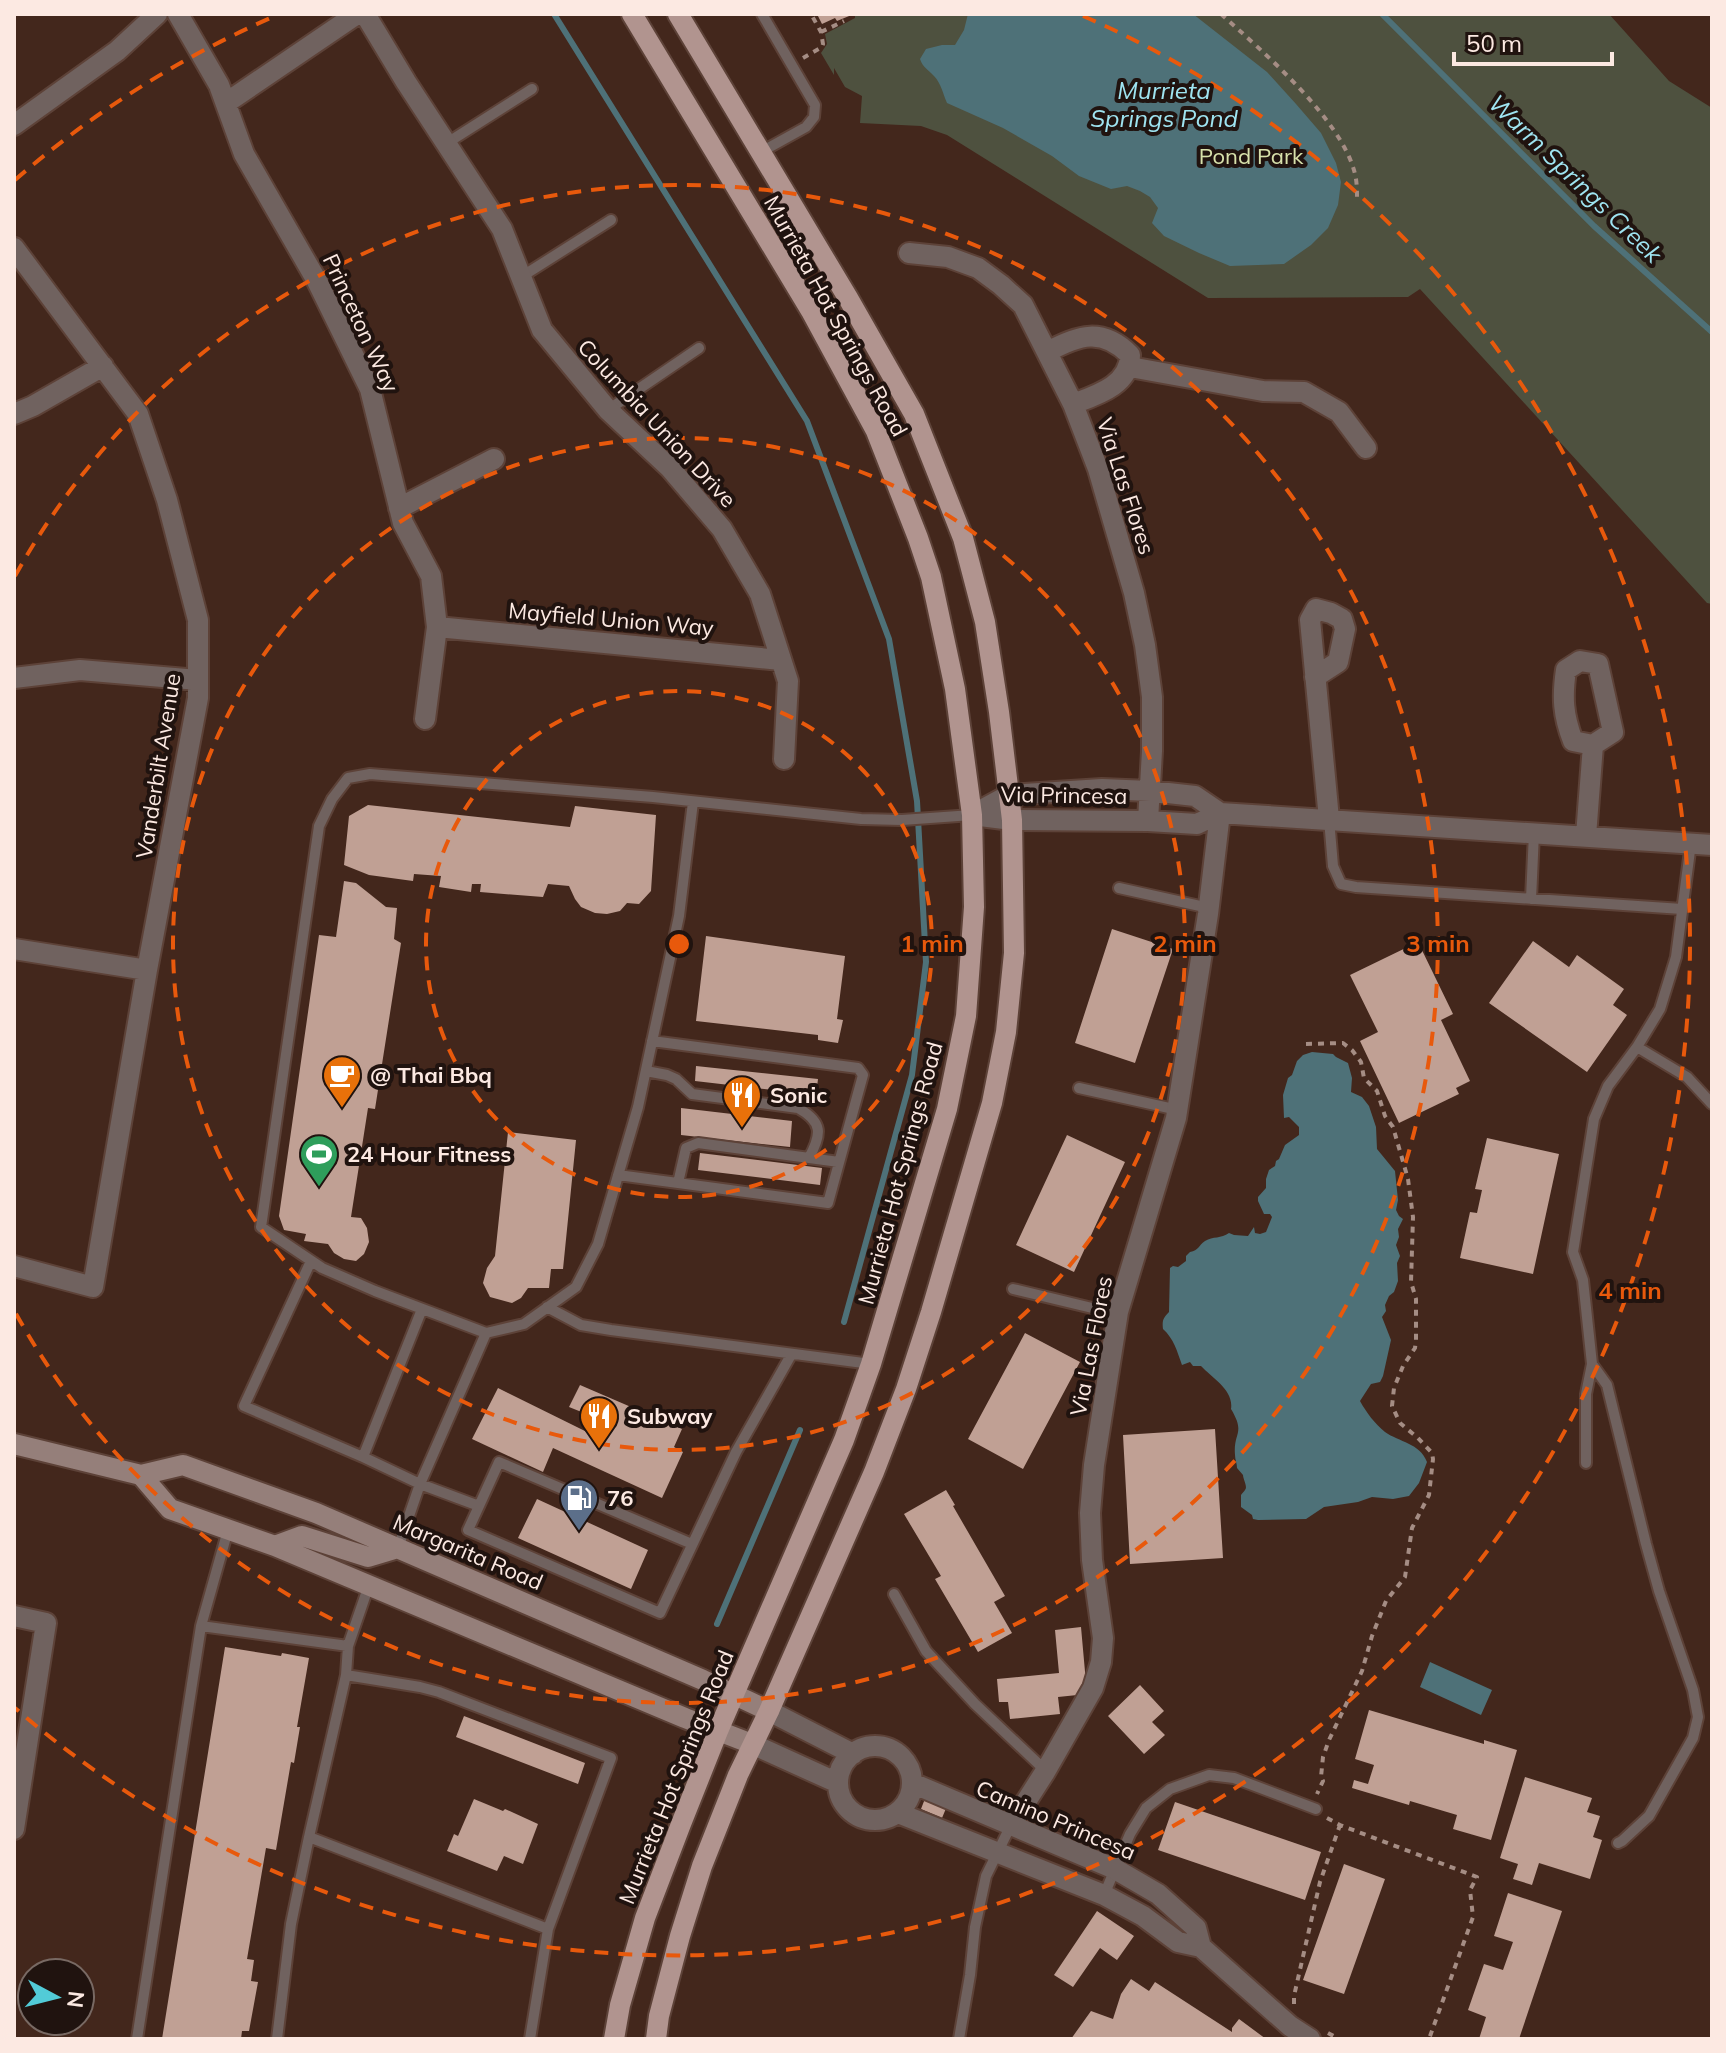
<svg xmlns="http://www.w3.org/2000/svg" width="1726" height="2053" viewBox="0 0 1726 2053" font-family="Mulish,sans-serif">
<rect width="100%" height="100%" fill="#43271c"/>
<!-- green -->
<path fill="#4e513f" d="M855 14H1609L1669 81 1712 108V604L1707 603 1420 289 1408 297 1208 298 947 135 921 126 860 123 862 96 845 87 834 68V75L821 53 827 44 825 34 855 18Z"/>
<!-- water -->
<path fill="#4e7178" d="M968 14H1193L1267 72 1296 104 1321 133 1336 163 1341 182 1338 205 1328 228 1311 245 1284 264 1230 266 1199 253 1164 236 1152 223 1158 208 1150 197 1140 191 1127 186 1111 189 1079 176 1052 156 1003 128 947 103C943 94 941 83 934 76 928 69 923 68 920 59L926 49 942 45H955L964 30Z
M1312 1052 1333 1054 1336 1057 1348 1063 1352 1078 1351 1092 1362 1097 1369 1106 1376 1127 1377 1149 1395 1171 1398 1200 1396 1210 1399 1216 1403 1219 1398 1229 1399 1237 1396 1245 1400 1256 1397 1263 1398 1281 1394 1292 1389 1296 1385 1305 1386 1311 1382 1317 1391 1340 1383 1376 1380 1382 1371 1384 1360 1401C1366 1412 1375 1424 1385 1432 1399 1442 1420 1443 1427 1462L1419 1483 1409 1496 1393 1499 1372 1497 1358 1502 1324 1507 1306 1519 1258 1520 1253 1519 1252 1515 1241 1507V1495C1242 1493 1244 1492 1245 1490 1248 1487 1243 1479 1243 1475L1237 1468C1237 1464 1235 1459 1235 1455 1233 1432 1246 1434 1231 1409 1234 1390 1212 1378 1201 1366H1193L1190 1362 1182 1365C1177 1351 1174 1339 1163 1329 1162 1321 1163 1318 1169 1312L1170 1268 1173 1266 1178 1267 1186 1261V1256L1190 1252C1199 1250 1198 1246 1205 1241 1213 1236 1221 1239 1229 1233L1234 1235 1248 1236 1254 1227 1255 1233 1260 1234 1266 1232 1272 1217 1270 1214H1264L1258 1201V1197L1266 1188V1179L1269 1170 1275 1166 1276 1161 1279 1159 1285 1145 1299 1135V1127L1289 1117 1284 1118 1283 1095 1288 1078 1292 1075 1297 1061 1303 1055Z
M1430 1662 1492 1690 1481 1715 1420 1687Z"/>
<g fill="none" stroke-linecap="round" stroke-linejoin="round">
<!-- stream -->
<path stroke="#4e7178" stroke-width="6" d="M554 14 807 421 889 639 917 801 926 962 912 1075 844 1322
M1382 14 1594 226 1712 332
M717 1624 800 1430"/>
</g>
<!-- building -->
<path fill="#c0a094" d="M817 14H854L837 21 835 18 822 24Z
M368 805 570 827 575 806 656 815 651 891 639 904 627 903 620 911 607 914 595 913 581 907 575 899 569 886 548 884 543 897 480 892 481 884H472L471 892 439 887 441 876 414 874 413 881 369 875 344 865 349 816Z
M344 881 356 883 386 907 397 908 394 939 401 943 375 1109 368 1108 351 1217 361 1218 367 1228 369 1242 364 1254 356 1261 344 1259 334 1253 328 1244 304 1241 306 1234 284 1230 279 1216 319 935 336 937Z
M1112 929 1173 949 1135 1063 1075 1043Z
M706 936 845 956 837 1019 843 1020 838 1043 818 1040V1035L696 1021Z
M1533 941 1569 967 1577 955 1624 989 1613 1005 1627 1015 1587 1072 1489 1003Z
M1418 942 1453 1014 1441 1020 1470 1081 1456 1088 1459 1094 1399 1123 1360 1041 1378 1032 1350 975Z
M696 1066 818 1079 816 1095 695 1081Z
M681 1108 792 1121 790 1147 681 1135Z
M508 1132 576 1140 563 1269H551L549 1288H528L521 1298 512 1303 490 1297 483 1283 487 1268 495 1256Z
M1067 1135 1125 1162 1074 1272 1016 1245Z
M1487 1138 1559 1154 1533 1274 1460 1258 1470 1212 1477 1213 1482 1190 1475 1189Z
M700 1153 822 1168 820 1185 698 1170Z
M1025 1333 1080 1362 1023 1469 968 1439Z
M580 1385 682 1429 674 1447 683 1452 662 1498 553 1448 543 1472 472 1439 498 1388 587 1432 594 1417 569 1407Z
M1215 1429 1223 1558 1130 1564 1123 1435Z
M946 1490 955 1505 953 1506 1005 1596 994 1602 1012 1633 978 1652 935 1579 941 1576 904 1514Z
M537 1499 648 1550 631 1589 518 1538Z
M1081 1627 1087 1694 1058 1697 1060 1714 1010 1719 1008 1702H999L997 1679 1059 1673 1055 1630Z
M225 1647 281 1656 282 1653 309 1658 297 1727H300L294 1763 291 1762 276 1850 266 1848 247 1959 254 1960 251 1981 258 1982 249 2031H242L241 2039H162Z
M1140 1685 1164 1711 1152 1722 1165 1735 1144 1754 1108 1716Z
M1369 1710 1484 1744V1740L1517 1750 1491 1840 1453 1829 1457 1815 1410 1801 1409 1805 1352 1788 1354 1780 1368 1784 1374 1765 1355 1759Z
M464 1716 585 1763 578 1784 456 1737Z
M1525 1777 1592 1798 1587 1812 1600 1816 1593 1837 1602 1840 1590 1879 1539 1863 1532 1885 1513 1879 1518 1864 1500 1858Z
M926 1796 947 1806 942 1818 921 1809Z
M474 1799 503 1811 505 1809 538 1824 523 1864 504 1856 497 1871 447 1851 454 1834 458 1836Z
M1175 1802 1321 1852 1305 1900 1158 1850Z
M1344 1864 1385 1879 1344 1994 1303 1980Z
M1508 1893 1562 1911 1519 2039H1479L1486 2017 1468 2010 1484 1964 1503 1970 1513 1942 1494 1936Z
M1097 1911 1134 1936 1117 1960 1100 1948 1073 1987 1054 1975Z
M1131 1979 1149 1991 1155 1982 1232 2032V2028L1239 2019 1266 2039H1071L1091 2011 1113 2019 1121 1994Z"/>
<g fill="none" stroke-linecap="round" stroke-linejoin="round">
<defs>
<path id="service" d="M447 143 532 89
M761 152 806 127 814 117 815 105 762 14
M521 277 611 220
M608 410 699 348
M693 802 679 916 638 1107 598 1244 576 1287 524 1324 486 1333 375 1291 322 1268 261 1227 319 826 332 799 348 778 370 774 653 797 861 819 902 820 972 815
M1329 819 1333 866 1341 884 1356 887 1682 909
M1691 843 1676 957 1660 1009 1637 1047 1687 1077 1712 1104
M1119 888 1209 908
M1531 899 1534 833
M646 1071 667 1075 676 1079 692 1094 798 1108C823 1122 822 1134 809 1158
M1079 1088 1178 1110
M618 1175 828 1203 863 1075 858 1068 652 1041
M678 1183 686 1148 698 1143 839 1162
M311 1261 244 1406 363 1457 422 1309
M1013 1289 1117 1314
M547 1307 581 1325 611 1330 871 1364
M1592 1364 1607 1385 1646 1544 1659 1591 1693 1690 1698 1717 1693 1738 1649 1816 1622 1841 1618 1843
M363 1457 420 1484 479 1506 499 1462 692 1544
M1586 1463V1394L1592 1364 1583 1280 1573 1252 1594 1119 1608 1086 1637 1047
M479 1506 468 1530 660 1613 736 1452 791 1355
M228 1530 201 1626 348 1646
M398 1548 420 1484 486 1333
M894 1594 926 1651 975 1704 1046 1771
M346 1675 420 1687 439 1692 611 1758 548 1929
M309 1837 346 1675 348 1646 369 1585
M1104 1895 1130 1834 1146 1808 1170 1789 1209 1775 1234 1778 1316 1809
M137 2039 201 1626
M277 2039 291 1924 309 1837 548 1929 530 2039
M959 2039 970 1975 975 1927 986 1876 1011 1825"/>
<path id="minor" d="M178 14 219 85 244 154 317 281 370 389 403 523 431 576 437 627 425 719
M365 14 406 82 502 229 542 330 608 410 670 468 722 529 760 594 788 681 784 759
M226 103 357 14
M14 125 117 51 157 14
M14 248 138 414 167 500 198 620V698L147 970 93 1287 14 1266
M909 253 948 257 978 268 1001 285 1023 305 1073 404 1098 469 1134 593 1145 645 1152 697V751L1148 821
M1047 352C1079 335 1102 327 1130 355 1130 385 1097 395 1073 404
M1130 367 1263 391 1304 392 1339 412 1366 448
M14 414 33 406 103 366
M399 508 494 459
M437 627 781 660
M1315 677 1338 662 1345 629 1342 619 1331 613 1316 609 1310 620 1329 819
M14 678 80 670 198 680
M972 815 1012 820 1148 821 1197 824 1220 813 1712 845
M972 815 1009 795 1102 789 1150 791 1195 796 1220 813
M1586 836 1593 745 1613 732 1598 664 1580 661 1566 670C1562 697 1563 715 1573 741L1593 745
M14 949 147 970
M14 1616 46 1623 14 1829
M769 1711 853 1754
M752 1744 838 1783
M838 1783a37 37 0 1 1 74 0a37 37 0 1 1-74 0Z
M912 1783 1115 1869 1158 1894 1196 1928 1201 1947
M898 1813 1104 1895 1143 1916 1178 1942 1201 1947 1290 2026 1310 2039
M1011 1825 1045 1772 1093 1688 1101 1662 1103 1638 1092 1560 1090 1513 1094 1465 1118 1312 1176 1118 1208 914 1220 813"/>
<path id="secondary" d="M14 1444 141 1475 183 1465 316 1513 703 1680 769 1711
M141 1475 170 1509 275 1546 685 1718 752 1744
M275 1546 302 1536 368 1557 398 1548"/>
<path id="primary" d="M614 2039 620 2005 645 1918 681 1824 718 1731 844 1440 871 1364 947 1109 966 1016 974 907 972 815 955 689 931 577 918 538 876 431 811 311 632 14
M656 2039 659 2016 680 1936 702 1866 738 1775 769 1711 874 1472 906 1389 931 1312 992 1103 1006 1032 1014 953 1012 820 999 712 985 622 963 538 914 414 848 298 678 14"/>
</defs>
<!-- service casing -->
<use href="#service" stroke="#5d4238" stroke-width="14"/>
<!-- minor casing -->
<use href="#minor" stroke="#5d4238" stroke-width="24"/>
<!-- secondary casing -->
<use href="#secondary" stroke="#5d4238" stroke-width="24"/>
<!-- primary casing -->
<use href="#primary" stroke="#5d4238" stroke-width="24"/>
<!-- path -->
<path stroke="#a58d84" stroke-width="4" stroke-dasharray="6 6" stroke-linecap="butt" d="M1221 14C1262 51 1342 119 1355 174 1357 182 1357 191 1357 199
M821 32 844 21
M803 58 822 47 823 44 821 32 811 14
M1306 1044 1343 1043 1352 1050 1361 1062 1364 1078 1377 1091 1385 1116 1393 1127 1408 1179 1413 1217 1411 1282 1416 1299V1340L1415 1348 1403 1366 1394 1388 1392 1406 1400 1423 1418 1438 1432 1453 1433 1459 1429 1495 1412 1528 1405 1577 1386 1601 1372 1636 1362 1671 1329 1740 1323 1757 1321 1777 1323 1781 1317 1794
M1327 1818 1340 1825 1477 1877 1470 1890 1473 1917 1429 2039
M1294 2004V1996L1320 1882 1340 1825
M1328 2033 1339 2039"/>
<!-- service -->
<use href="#service" stroke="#70625f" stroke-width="10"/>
<!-- minor -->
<use href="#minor" stroke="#70625f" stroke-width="20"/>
<!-- secondary -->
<use href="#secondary" stroke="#957f7a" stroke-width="20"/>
<!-- primary -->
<use href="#primary" stroke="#b1948f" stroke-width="20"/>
</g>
<!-- distance rings -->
<g fill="none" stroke="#e8590c" stroke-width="4" stroke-dasharray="14 10">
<circle cx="679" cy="944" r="253"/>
<circle cx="679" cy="944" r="506"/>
<path d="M15 576A759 759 0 1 1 15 1312"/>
<path d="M15 180A1012 1012 0 0 1 275 16M1083 16A1012 1012 0 1 1 15 1708"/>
</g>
<!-- icons -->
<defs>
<symbol id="cafe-pin" viewBox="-11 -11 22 30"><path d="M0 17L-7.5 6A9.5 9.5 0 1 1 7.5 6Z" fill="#e8710a" stroke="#20130f"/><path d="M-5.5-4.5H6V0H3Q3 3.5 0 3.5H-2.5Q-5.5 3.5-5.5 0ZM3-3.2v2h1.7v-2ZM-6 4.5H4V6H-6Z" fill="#fff"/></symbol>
<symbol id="restaurant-pin" viewBox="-11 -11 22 30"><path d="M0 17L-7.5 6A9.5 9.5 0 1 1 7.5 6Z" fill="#e8710a" stroke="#20130f"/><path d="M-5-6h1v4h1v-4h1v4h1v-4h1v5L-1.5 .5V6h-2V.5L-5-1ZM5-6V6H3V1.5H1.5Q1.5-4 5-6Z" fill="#fff"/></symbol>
<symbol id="stadium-pin" viewBox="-11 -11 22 30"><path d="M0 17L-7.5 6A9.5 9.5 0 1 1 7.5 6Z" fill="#2e9e5b" stroke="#20130f"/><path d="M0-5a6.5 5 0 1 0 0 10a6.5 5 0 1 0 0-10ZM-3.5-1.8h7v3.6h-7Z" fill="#fff"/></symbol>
<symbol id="fuel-pin" viewBox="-11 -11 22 30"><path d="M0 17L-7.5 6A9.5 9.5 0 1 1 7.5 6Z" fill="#5c6f8a" stroke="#20130f"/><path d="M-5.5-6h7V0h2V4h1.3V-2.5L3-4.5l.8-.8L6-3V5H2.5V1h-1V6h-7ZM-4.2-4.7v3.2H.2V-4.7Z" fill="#fff"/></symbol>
</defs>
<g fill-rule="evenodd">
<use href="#cafe-pin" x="320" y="1053" width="44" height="60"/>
<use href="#restaurant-pin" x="720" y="1073" width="44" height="60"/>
<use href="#stadium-pin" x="297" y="1132" width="44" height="60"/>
<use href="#restaurant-pin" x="577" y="1394" width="44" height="60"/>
<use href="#fuel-pin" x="557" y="1476" width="44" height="60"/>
</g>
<g text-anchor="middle" stroke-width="8" stroke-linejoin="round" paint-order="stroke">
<!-- park labels -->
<g font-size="22" fill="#d8e1ab" stroke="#20130f">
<text x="1251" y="164">Pond Park</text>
</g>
<!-- street labels -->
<g font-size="22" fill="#fce9e2" stroke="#20130f">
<text transform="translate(836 316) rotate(61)" y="8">Murrieta Hot Springs Road</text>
<text transform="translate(361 323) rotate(65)" y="8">Princeton Way</text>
<text transform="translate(657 423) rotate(47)" y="8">Columbia Union Drive</text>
<text transform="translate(1126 486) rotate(72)" y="8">Via Las Flores</text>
<text transform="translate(611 619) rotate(5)" y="8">Mayfield Union Way</text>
<text transform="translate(158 766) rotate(-81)" y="8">Vanderbilt Avenue</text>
<text transform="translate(1064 795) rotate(1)" y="8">Via Princesa</text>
<text transform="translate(900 1173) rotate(-75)" y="8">Murrieta Hot Springs Road</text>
<text transform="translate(1091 1346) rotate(-79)" y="8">Via Las Flores</text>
<text transform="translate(468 1552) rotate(23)" y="8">Margarita Road</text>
<text transform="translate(676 1777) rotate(-68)" y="8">Murrieta Hot Springs Road</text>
<text transform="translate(1056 1820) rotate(23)" y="8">Camino Princesa</text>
</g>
<!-- poi labels -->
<g font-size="22" font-weight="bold" fill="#fce9e2" stroke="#20130f" text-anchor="start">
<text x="370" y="1083">@ Thai Bbq</text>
<text x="770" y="1103">Sonic</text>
<text x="347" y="1162">24 Hour Fitness</text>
<text x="627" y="1424">Subway</text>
<text x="607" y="1506">76</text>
</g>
<!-- water labels -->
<g font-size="24" font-style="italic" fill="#9fe4f1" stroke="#20130f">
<text x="1164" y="99">Murrieta<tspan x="1164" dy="28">Springs Pond</tspan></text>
<text transform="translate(1575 179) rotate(44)" y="8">Warm Springs Creek</text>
</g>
</g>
<circle cx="679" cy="944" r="12" fill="#e8590c" stroke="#20130f" stroke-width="4"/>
<g font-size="24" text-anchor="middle" font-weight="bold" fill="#e8590c" stroke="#20130f" stroke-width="8" stroke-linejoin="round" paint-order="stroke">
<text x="932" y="952">1 min</text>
<text x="1185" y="952">2 min</text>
<text x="1438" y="952">3 min</text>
<text x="1630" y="1299">4 min</text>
</g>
<!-- border -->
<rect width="1726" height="2053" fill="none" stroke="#fce9e2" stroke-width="32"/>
<!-- north arrow -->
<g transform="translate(56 1997) rotate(97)"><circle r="38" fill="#20130f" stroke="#786963" stroke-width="2"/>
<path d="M0-6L14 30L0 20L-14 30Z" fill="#52cbd7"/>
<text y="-12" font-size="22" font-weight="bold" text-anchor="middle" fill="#fce9e2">N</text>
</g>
<!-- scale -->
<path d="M1454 52v12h158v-12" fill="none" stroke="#fce9e2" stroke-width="4"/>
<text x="1466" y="52" font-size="24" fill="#fce9e2" stroke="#20130f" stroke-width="6" paint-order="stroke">50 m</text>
</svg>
